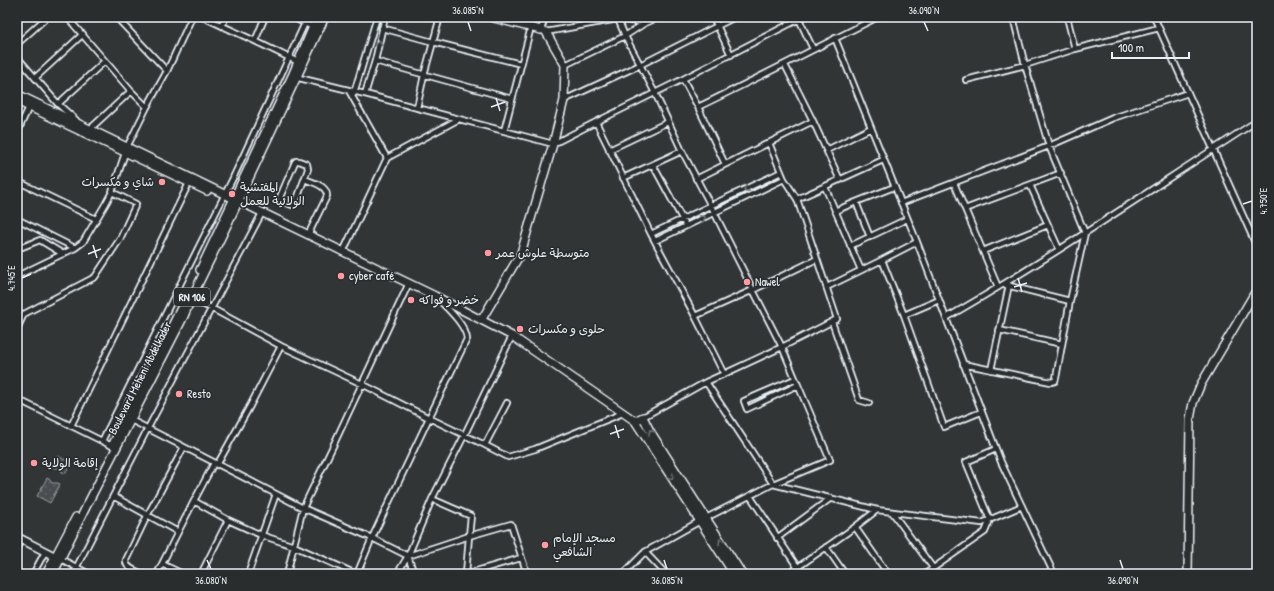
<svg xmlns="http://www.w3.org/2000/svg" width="1274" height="591" viewBox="0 0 1274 591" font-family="'Patrick Hand','Playpen Sans Arabic',sans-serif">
<defs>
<pattern id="grass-dots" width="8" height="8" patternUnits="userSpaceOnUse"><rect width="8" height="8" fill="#494d4f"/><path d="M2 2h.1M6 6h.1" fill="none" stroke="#636769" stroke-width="1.8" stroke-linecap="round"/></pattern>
</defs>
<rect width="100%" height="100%" fill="#323536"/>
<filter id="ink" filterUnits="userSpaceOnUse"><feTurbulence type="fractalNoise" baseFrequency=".025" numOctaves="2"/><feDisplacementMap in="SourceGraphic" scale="8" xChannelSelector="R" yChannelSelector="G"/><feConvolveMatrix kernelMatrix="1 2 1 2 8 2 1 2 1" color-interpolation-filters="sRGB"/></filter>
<g filter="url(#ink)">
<!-- grass -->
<path fill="url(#grass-dots)" stroke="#989fa4" d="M58 456 71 463 65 474 62 472 60 468H54L52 467Z
M47 478 49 479 52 483H58L60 484 50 503 37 496Z"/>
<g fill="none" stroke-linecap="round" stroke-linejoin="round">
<defs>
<path id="street" d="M67 17 131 91 147 107
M116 17 167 71
M203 17 255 41 298 62
M296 17 298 20 313 27
M545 17 541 30 546 32 618 19 625 36 655 93 682 151 711 206 753 290 817 259
M713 17 731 55
M798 17 813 49
M1067 17 1075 49
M1154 17 1257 247
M618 19 645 23
M222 26 226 17
M382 28 433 42 521 64
M835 38 917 242 1001 462 1054 574
M255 41 265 17
M17 44 47 17
M17 57 58 104 76 120
M375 61 512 99
M565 65 625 36 645 23 659 17
M785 65 813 121 840 180
M295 77 365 94 553 144 596 122 651 234 695 316
M35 78 83 34
M683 79 698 107
M966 80 1025 65 1075 49 1159 28
M349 91 387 158 459 119
M354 93 377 17
M365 94 375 61 385 17
M564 100 640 65 735 17
M58 104 105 61
M417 108 424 75 440 17
M596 122 683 79 803 17
M90 129 131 91
M504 131 531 27
M17 133 29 107
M769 143 784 179 797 199 837 319 782 347 798 385 747 409 744 401 795 379
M609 150 668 122
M827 150 871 128
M296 161H299L307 164 308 169 296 202 295 204 292 205 282 201 280 197 295 162Z
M725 164 698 107C758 78 818 47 878 17
M653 165 686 226
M623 178 682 151
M305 179C313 183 327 185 327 196L308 235
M696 179 813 121
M17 181 96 219
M954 183 998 287
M1030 185 1059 249
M825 187 861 270
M797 199 883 160
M901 203 1049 146 1113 118 1188 93
M965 209 1061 173
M835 211 856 202
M17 219 75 248
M651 234 781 172
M870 237 856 202 894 187
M655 241 784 179
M850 246 907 219
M17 249 40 240 63 254
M983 251 1048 225
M343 252 387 158
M882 260 917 242
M17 276 75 248 83 242 106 203 112 192 127 147 147 107 167 71 192 17
M1006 285 1070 301
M827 287 882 260 904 315 944 427 981 412
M191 299 211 308 281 346 250 406 217 465
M440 301C449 310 466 326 467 339L429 418 485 445 507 403
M904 315 939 300
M946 318C1053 257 1154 187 1257 121
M832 322 859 400 869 403
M17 329 24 314 95 277 120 239 136 204 112 192
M999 330 1062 344
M281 346 362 384 429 418 372 538 303 508 287 574
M963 364 1051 382 1055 381 1056 378 1070 301 1085 233 1049 146 1025 65 1013 17
M991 370 1009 285
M706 382 773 484 877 510 982 523 1022 506
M17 399 112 446
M643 417 706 382 724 374 782 347 753 290 695 316 724 374
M131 420 276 494 248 574
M71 426 190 181
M102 441 233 178 305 23
M485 445 508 457 535 449 623 413
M276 494 303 508 333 446 409 283
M113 496 178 532 194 501 228 520 261 535 294 546 356 574
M750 496 802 574
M432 499 464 436 512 336
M194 501 214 463
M892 512 933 568
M706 518 773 484 830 460 798 385
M855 527 888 574
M777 538 831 498
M17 547 22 540
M826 547 845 574
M645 552 666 574
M408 556 469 536 466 574
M61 559 89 574
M162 564 183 574
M33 574 45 552
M73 574 148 428 262 213
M143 574C136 571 125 568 126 560L147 516 184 447
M157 574 178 532
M201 574 228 520
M357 574 372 538 408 556 397 574
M414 574 408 556 432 499 471 516 469 536 511 524 527 574
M466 574 521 558
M623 574 645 552 700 521
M788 574 855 527 877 510
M925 574 985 532 990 520 966 462 996 449"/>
<path id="secondary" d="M490 17 541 30
M482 319 521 253 553 144 564 100 565 65 546 32
M17 537 60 559
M1188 574 1190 419 1193 403 1201 384 1257 289"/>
<path id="primary" d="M17 94 435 296 512 336 635 421 734 574
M17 101 207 191
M200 270 292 76 317 17
M635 421 643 417 650 431 742 574
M113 444 188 294
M46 574 76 517
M53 574 87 505 184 316 191 299 230 219 325 17"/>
</defs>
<!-- street casing -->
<use href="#street" stroke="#e8f1f8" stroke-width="8"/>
<!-- secondary casing -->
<use href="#secondary" stroke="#e8f1f8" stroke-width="10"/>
<!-- primary casing -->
<use href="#primary" stroke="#e8f1f8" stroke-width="10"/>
<!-- street -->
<use href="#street" stroke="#2a2d2e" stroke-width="4.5"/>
<!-- secondary -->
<use href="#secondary" stroke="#2a2d2e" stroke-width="7"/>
<!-- primary -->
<use href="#primary" stroke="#2a2d2e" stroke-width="7"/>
</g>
<!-- one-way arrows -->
<defs><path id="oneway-chevron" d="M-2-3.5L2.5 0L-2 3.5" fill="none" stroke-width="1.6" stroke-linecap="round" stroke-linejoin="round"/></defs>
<g stroke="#6c7275">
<use href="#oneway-chevron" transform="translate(379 43) rotate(-77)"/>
<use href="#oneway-chevron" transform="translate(746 189) rotate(154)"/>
<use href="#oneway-chevron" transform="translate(703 218) rotate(-26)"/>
<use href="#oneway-chevron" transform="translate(651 432) rotate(-119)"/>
<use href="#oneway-chevron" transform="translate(671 477) rotate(57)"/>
<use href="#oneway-chevron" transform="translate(721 541) rotate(-122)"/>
</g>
</g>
<!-- ticks -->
<path fill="none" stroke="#e8f1f8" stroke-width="1.5" d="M468 22 471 31M924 22 928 31M496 98 500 111M491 107 505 102M1243 204 1252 201M93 245 97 258M88 254 101 249M22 278 31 274M1018 278 1022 292M1014 287 1027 283M615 425 619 438M610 434 624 429M207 560 211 569M664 560 667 569M1120 560 1123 569"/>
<!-- markers -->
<g fill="#ff9aa2" stroke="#2a2d2e" stroke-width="1.5">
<circle cx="162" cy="182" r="4"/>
<circle cx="232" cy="194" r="4"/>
<circle cx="488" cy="253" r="4"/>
<circle cx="341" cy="276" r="4"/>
<circle cx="747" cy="282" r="4"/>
<circle cx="411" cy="300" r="4"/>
<circle cx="520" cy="329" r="4"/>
<circle cx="179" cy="394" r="4"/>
<circle cx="34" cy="463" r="4"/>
<circle cx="545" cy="545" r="4"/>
</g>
<g text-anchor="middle" stroke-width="3.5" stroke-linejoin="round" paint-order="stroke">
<!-- shield labels -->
<rect fill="#2a2d2e" stroke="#afb6bb" stroke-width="1" x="174" y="288" width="36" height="18" rx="3"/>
<g font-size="11" font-weight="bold" fill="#e8f1f8">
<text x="192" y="301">RN 106</text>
</g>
<!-- poi labels -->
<g font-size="12" fill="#e8f1f8" stroke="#2a2d2e" text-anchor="start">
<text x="154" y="186" text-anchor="end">شاي و مكسرات</text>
<text x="240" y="191">المفتشية<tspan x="240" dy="14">الولائية للعمل</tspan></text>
<text x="496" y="257">متوسطة علوش عمر</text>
<text x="349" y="280">cyber café</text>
<text x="755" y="286">Nawel</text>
<text x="419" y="304">خضر و فواكه</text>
<text x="528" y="333">حلوى و مكسرات</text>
<text x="187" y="398">Resto</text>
<text x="42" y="467">إقامة الولاية</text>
<text x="553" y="542">مسجد الإمام<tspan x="553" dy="14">الشافعي</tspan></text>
</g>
<!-- street labels -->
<g font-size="12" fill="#e8f1f8" stroke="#2a2d2e">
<text transform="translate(140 378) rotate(-63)" y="4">Boulevard Meheni Abdelkader</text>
</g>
</g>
<!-- margin -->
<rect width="1274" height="591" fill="none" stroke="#2a2d2e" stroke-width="44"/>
<!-- scale -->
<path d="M1112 52v6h77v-6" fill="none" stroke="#e8f1f8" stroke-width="2"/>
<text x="1118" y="52" font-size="12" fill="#e8f1f8" stroke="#2a2d2e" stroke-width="3" paint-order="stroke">100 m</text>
<rect x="22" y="22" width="1230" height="547" fill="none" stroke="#e8f1f8" stroke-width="1.5"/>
<g font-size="10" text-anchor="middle" fill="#e8f1f8">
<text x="468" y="14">36.085°N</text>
<text x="924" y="14">36.090°N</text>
<text transform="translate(1263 201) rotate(-90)" y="4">4.750°E</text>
<text transform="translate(11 278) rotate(-90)" y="4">4.745°E</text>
<text x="211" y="584">36.080°N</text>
<text x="667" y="584">36.085°N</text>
<text x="1123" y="584">36.090°N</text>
</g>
</svg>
